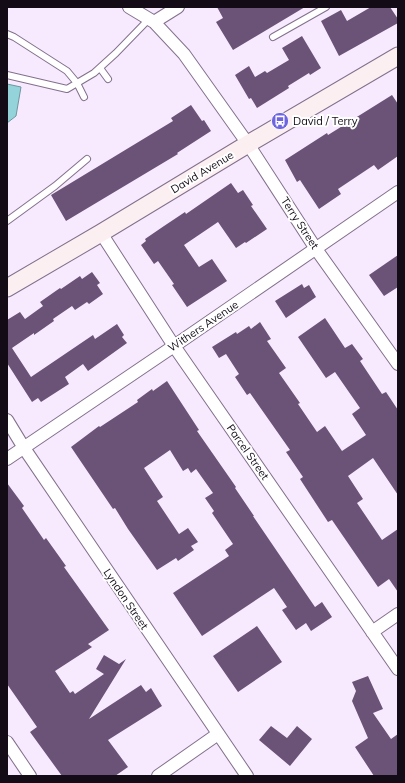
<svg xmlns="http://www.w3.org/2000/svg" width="405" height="783" viewBox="0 0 405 783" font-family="Mulish,sans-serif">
<rect width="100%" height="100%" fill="#f7eafe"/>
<!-- water -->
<path fill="#94d3d9" stroke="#6d979f" d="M7 84 21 87 16 116 7 123Z"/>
<!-- building -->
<path fill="#6b5377" d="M217 7H305L233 50 216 22 223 18Z
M371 7H390L398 19V23L339 56 321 21 341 10 347 21Z
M302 36 321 68 310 75 309 73 288 86 289 88 257 108 251 98 249 99 235 75 249 66 255 77 265 71 267 73 289 60 282 48Z
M392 95 398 104V156L378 170 374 165 338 189 341 194 319 209 300 180 297 182 285 160 327 133 328 135Z
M191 105 202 121 204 120 211 131 177 153 178 154 66 221 51 195 173 121 171 118Z
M231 183 238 193 243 190 253 205 251 206 267 229 246 243 245 242 236 248 218 222 184 245 199 267 212 259 227 281 187 307 172 285 174 284 158 261 154 264 141 245 146 241 145 239 164 226 185 212 186 214Z
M398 255V287L384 296 369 275Z
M92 272 100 283 97 285 103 294 89 304 87 302 75 310 72 306 53 319 54 321 34 335V333L12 348 31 377 93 335 95 339 117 324 124 335 122 337 127 343 88 371 83 364 65 377 69 384 41 402 38 398 32 402 7 363V320L20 312 25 319 43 306 40 302 60 288 61 289 80 276 82 279Z
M302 284 304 288 309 285 316 297 286 318 275 301Z
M325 318 345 348 352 344 363 359 360 361 382 394 386 392 398 410V495L373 458 348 476 363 499 357 503 382 540 398 529V592L389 579 378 587 332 520 328 522 300 479 303 477 286 452 290 450 250 393 247 395 235 377 239 374 226 354 219 358 212 347 236 332 237 334 249 326 251 329 260 322 271 339 267 341 286 368 279 373 300 403 298 404 317 432 325 426 342 451 366 435 352 414 360 408 335 372 326 378 298 337Z
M167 381 199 430 197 431 236 487 235 488 254 516H253L302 588 315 607 322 602 332 617 311 631 306 623 296 630 282 610 287 607 274 588 202 636 173 593 229 556 225 550 233 544 212 513 214 511 205 498 213 493 196 469 191 473 188 468 183 471 170 450 144 468 163 497 157 501 179 534 188 528 198 542 191 546 194 550 178 561 176 558 157 570 128 529 115 508 113 509 71 447 99 426 100 427 138 402 137 400 152 389 153 391Z
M7 483 24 506 22 508 44 540 46 538 66 566 64 567 109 630 88 644 92 647 55 671 70 693 73 691 75 694 104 674 96 669 104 655 119 664 126 659 89 719 141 685 146 692 151 688 162 706 108 740 128 767 115 776H62L30 732 37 727 7 684Z
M257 626 282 662 238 692 213 656Z
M368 676 383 709 373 713 391 739 398 734V776H374L355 747 368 738 352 701 356 691 352 682Z
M271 726 287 738 297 726 312 739 290 766 259 740Z"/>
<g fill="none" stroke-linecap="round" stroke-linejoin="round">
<defs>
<path id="lane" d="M7 34 14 37 67 71 77 83 84 97
M273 37 326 7
M100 68 108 79
M7 75 67 89 94 73 116 53 149 19
M7 221 55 186 87 159"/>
<path id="street" d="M129 7 154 22 184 54 248 144 316 249 398 364
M154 22 178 7
M101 233 174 346 398 669
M7 420 24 448 247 776
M7 459 174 346 398 192
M372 632 398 614
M7 742 30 776
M158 776 218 734"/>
<path id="secondary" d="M7 288 101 233 248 144 398 56"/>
</defs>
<!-- lane casing -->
<use href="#lane" stroke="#83708c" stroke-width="8"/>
<!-- street casing -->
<use href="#street" stroke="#83708c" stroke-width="14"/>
<!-- secondary casing -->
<use href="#secondary" stroke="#83708c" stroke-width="19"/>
<!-- lane -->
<use href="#lane" stroke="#fff" stroke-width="6"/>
<!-- street -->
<use href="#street" stroke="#fff" stroke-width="12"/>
<!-- secondary -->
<use href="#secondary" stroke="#fceff1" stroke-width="17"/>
</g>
<!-- icons -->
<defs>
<symbol id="bus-disc" viewBox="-11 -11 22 22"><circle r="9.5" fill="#6e66e0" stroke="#fff"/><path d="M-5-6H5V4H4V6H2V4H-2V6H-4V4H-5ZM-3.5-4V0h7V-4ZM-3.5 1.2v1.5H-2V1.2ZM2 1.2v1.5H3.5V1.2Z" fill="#fff"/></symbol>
</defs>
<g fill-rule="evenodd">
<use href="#bus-disc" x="270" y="111" width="20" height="20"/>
</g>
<g text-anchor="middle" stroke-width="4" stroke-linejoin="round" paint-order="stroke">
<!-- poi labels -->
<g font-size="11" fill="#130c17" stroke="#fff" text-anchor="start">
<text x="293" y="125">David / Terry</text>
</g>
<!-- street labels -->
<g font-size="11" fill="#130c17" stroke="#fff">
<text transform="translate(202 172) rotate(-31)" y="4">David Avenue</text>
<text transform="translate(300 223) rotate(57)" y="4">Terry Street</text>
<text transform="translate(203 326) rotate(-34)" y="4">Withers Avenue</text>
<text transform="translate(248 452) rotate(55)" y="4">Parcel Street</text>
<text transform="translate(126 599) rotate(56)" y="4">Lyndon Street</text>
</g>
</g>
<!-- border -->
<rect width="405" height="783" fill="none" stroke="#130c17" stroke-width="16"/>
</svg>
